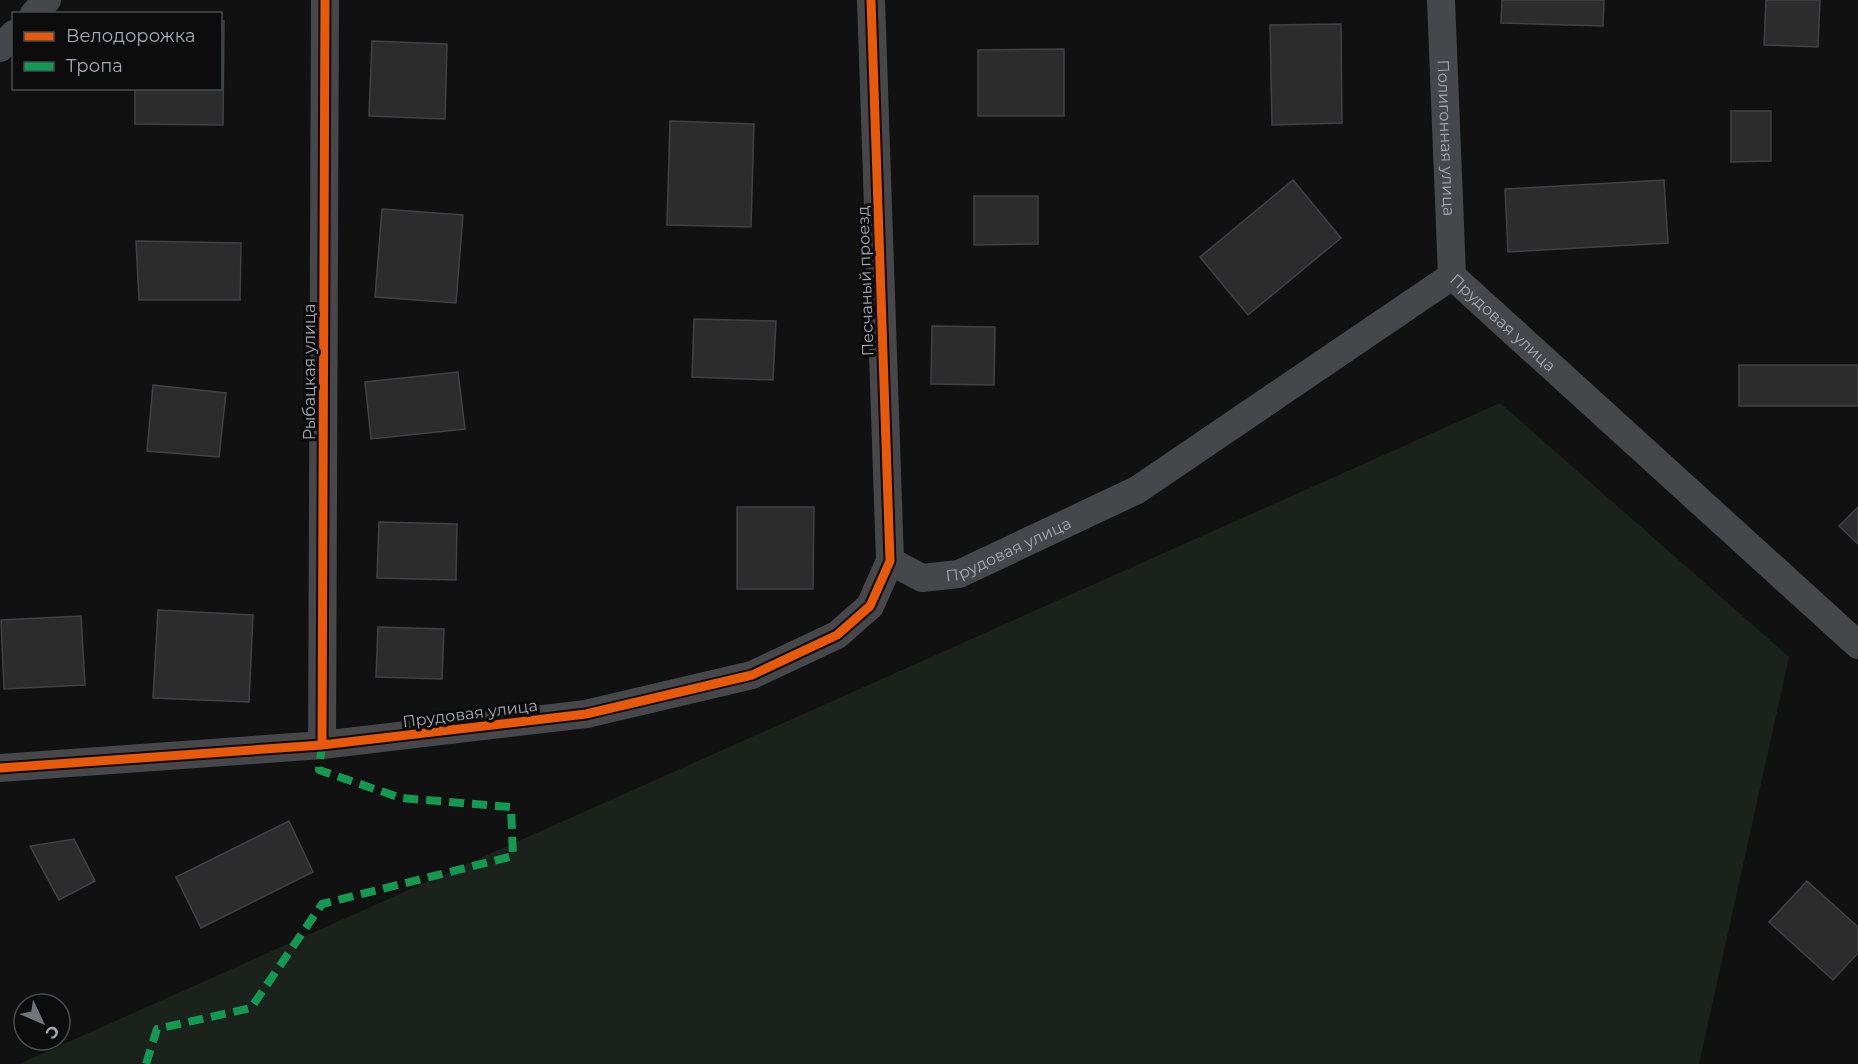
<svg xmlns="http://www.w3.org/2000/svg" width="1858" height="1064" viewBox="0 0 1858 1064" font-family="Montserrat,sans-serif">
<rect width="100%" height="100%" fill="#111112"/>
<!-- green -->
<path fill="#1b221c" d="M1500 403 1789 657 1699 1064H19Z"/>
<!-- building -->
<path fill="#2c2c2d" stroke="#414246" stroke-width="1.5" d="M1502 0H1604L1603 26 1501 23Z
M1766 0H1820L1818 47 1764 45Z
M220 21H224L223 125 135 124V88H220Z
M1341 24 1342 123 1272 125 1270 25Z
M372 41 447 44 445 119 369 116Z
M1064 49V116H978V50Z
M1731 111H1771V161L1731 162Z
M670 121 754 124 751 227 667 225Z
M1293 180 1341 238 1248 315 1200 257Z
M1664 180 1668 243 1508 252 1505 189Z
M974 196H1038V244L974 245Z
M382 209 463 215 456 303 375 297Z
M136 241 241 243 240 300H139Z
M694 319 776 321 773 380 692 377Z
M932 326 995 327 994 385 931 384Z
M1739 365H1858V406H1739Z
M458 372 465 429 371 439 365 382Z
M153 385 226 393 219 457 147 451Z
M737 507H814L813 589H737Z
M1858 507V544L1839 526Z
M379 522 457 524 456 580 377 578Z
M158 610 253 615 249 702 153 698Z
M81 616 85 685 4 689 1 620Z
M378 627 444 629 442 679 376 677Z
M289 821 313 872 201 928 176 877Z
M74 839 95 881 59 900 30 846Z
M1807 881 1858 927V953L1833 980 1769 922Z"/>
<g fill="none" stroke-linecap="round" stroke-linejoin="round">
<!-- minor -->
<g stroke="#46474a" stroke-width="28">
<path id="s1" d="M1441 0 1452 276"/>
<path d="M34 14 47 0"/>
<path d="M0 48 14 34"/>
<path id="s2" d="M1452 276 1858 645"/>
<path id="s3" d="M890 561 922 578 959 574 1137 490 1452 276"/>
<path d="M322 745 325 0"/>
<path d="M0 768 322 745 586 714 752 675 837 635 870 606 890 561 871 0"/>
</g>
<!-- quiet -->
<path stroke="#139951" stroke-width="8" stroke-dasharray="15 8" stroke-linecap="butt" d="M146 1064 157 1029 251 1008 322 904 513 856 511 807 401 798 319 770 322 745"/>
<defs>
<path id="cycleway" d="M322 745 325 0
M0 768 322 745 586 714 752 675 837 635 870 606 890 561 871 0"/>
</defs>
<!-- cycleway casing -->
<use href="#cycleway" stroke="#0c0c0d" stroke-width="13"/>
<!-- cycleway -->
<use href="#cycleway" stroke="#e8590c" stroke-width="9"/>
</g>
<g text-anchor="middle" stroke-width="6" stroke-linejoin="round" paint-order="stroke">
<!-- street labels -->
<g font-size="16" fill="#a3a9b3" stroke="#0c0c0d">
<text dy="6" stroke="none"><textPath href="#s1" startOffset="138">Полигонная улица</textPath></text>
<text transform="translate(865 281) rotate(-92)" y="6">Песчаный проезд</text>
<text dy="6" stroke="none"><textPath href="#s2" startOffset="69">Прудовая улица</textPath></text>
<text transform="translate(309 372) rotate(-90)" y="6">Рыбацкая улица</text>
<text dy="6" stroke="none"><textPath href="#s3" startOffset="128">Прудовая улица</textPath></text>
<text transform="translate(470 713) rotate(-7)" y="6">Прудовая улица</text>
</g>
</g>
<!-- legend -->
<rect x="12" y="12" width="210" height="78" fill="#0c0c0d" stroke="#484b4f" stroke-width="1.5"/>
<rect x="24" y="32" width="30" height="9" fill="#e8590c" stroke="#484b4f" stroke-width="1.5"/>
<text x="66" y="42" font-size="18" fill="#a3a9b3">Велодорожка</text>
<rect x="24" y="62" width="30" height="9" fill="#139951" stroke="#484b4f" stroke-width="1.5"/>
<text x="66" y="72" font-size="18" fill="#a3a9b3">Тропа</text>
<!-- north arrow -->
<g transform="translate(42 1022) rotate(134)"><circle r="28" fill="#0c0c0d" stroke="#484b4f" stroke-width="1.5"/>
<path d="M0-4.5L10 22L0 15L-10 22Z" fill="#70747b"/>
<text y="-9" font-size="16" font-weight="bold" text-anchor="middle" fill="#a3a9b3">С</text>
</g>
</svg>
